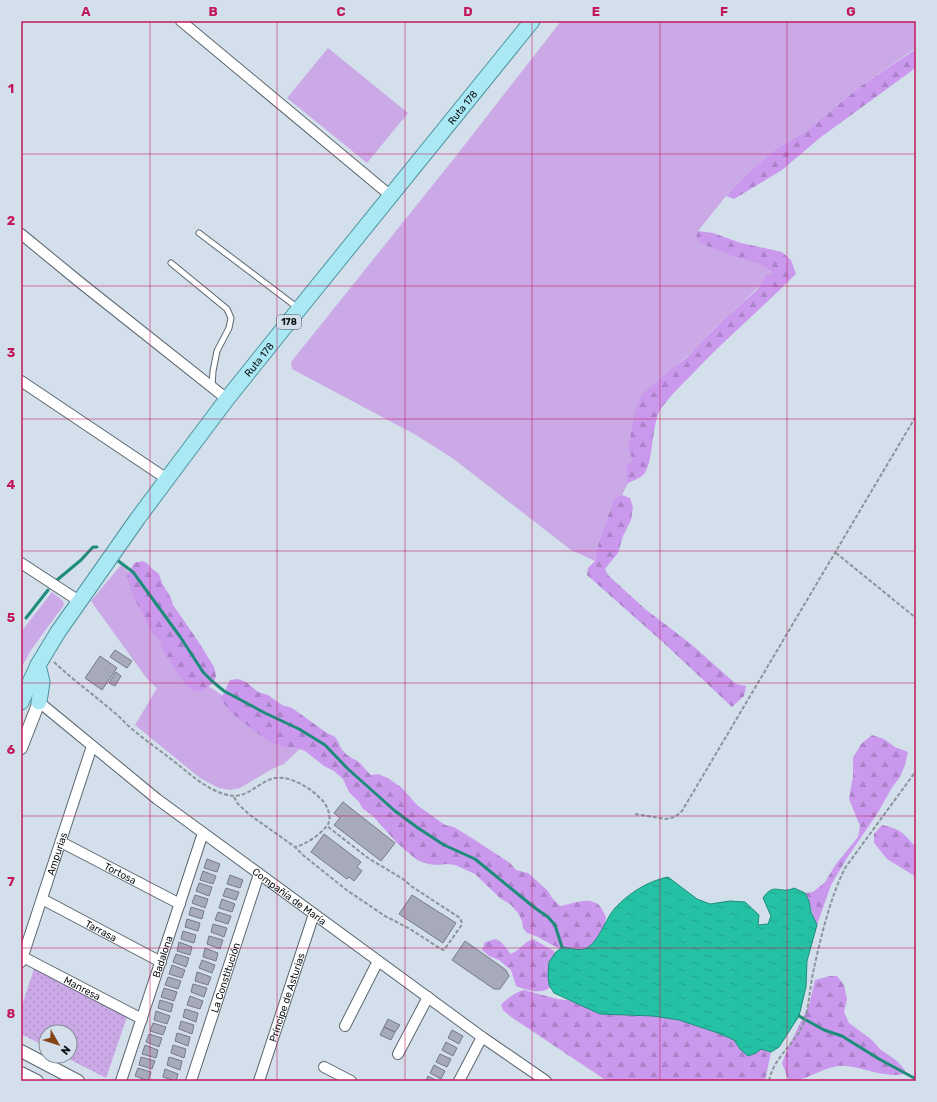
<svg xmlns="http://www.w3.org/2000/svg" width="937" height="1102" viewBox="0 0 937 1102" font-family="Rubik,sans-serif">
<defs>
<pattern id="forest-firs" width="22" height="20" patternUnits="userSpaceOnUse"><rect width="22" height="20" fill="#ca99ee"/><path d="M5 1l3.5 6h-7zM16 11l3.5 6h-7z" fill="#ac83cb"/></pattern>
<pattern id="park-dots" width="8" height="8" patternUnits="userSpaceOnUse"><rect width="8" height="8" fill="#cba8e6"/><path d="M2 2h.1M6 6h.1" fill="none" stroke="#ad90c4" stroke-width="1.8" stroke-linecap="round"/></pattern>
<pattern id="water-ripples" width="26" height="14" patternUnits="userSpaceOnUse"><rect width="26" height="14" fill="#25c1a5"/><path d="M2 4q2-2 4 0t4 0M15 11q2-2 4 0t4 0" fill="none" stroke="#20a58d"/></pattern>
</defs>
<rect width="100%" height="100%" fill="#d3e0eb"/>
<!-- grass -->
<path fill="#cba8e6" d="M561 21H916V48L861 86 805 132 777 148 748 173 726 196 698 231 696 237 699 243 736 258 757 263 773 271C758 289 741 303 724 319 707 335 693 353 674 367L633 461 628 483 622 495 614 498 598 545 595 561 571 550 455 460 416 435 292 369 291 362 456 156Z
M328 48 408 113 367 163 287 98Z
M121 565 127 570 208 686 239 706 308 741 284 764 274 768 240 788 230 790 219 788 200 778 135 725 157 688 147 679 91 601Z
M52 592 63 601 64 605 31 650 21 668V632Z"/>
<!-- forest -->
<path fill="url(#forest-firs)" d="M916 49V67L910 72 821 137 782 170 734 199 726 196 748 173 777 148 805 132 861 86Z
M698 231 713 233 741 243 782 252 791 260 796 274C764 306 730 335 699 367 686 381 671 394 660 410 651 425 654 467 642 476 638 479 632 481 628 483L626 466 633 460 628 449 635 411 642 394 674 367 686 358 724 319 757 290 765 277 773 272 757 263 736 258 699 243 696 237Z
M622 495 630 498 633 507 631 520 623 536 618 553 605 569 608 575 645 609 691 644 736 684 746 686 744 696 732 707 666 645 587 575 588 568 595 561 598 545 614 498Z
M142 561 147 563 151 568 159 574 162 583 171 598 173 605 198 641 214 667 216 676 215 679 212 684 200 692 194 691 186 685 176 671 171 662 163 651 160 641 153 634 140 609 133 596 127 576 134 563Z
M238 679 246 682 258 692 268 695 282 705 292 708 327 733C341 738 336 743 344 752 348 757 355 759 360 763 364 767 366 771 371 775L378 774 388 778 402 788 417 805 435 818 445 825 454 827 478 842 510 863 516 870 528 873 548 891 552 898 560 906C572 904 590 895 600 906 602 909 604 913 606 917L602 936 593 954C583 952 571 952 562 949 549 945 540 936 527 933L523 928 522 921 518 913 511 905 500 898 475 874 455 865 447 864 437 865 428 864 417 860 396 842 373 816 363 809 359 802 349 792 343 779 334 771 324 766 305 751 294 747 286 748 268 741 231 713 221 699 230 680Z
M872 735 884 739 895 747 908 752 905 765 900 777 893 786 877 814 847 858 831 885 817 925C812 915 810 903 805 893L813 892 825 882 836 864 858 837 860 826 849 799 853 776V758L861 744Z
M882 825C901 829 903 833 916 847V879L913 875 887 859 874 843V834Z
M496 939 501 942 511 954C520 950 524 942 533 939L554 951 560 960C558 967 556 978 552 985 545 996 526 990 516 986L511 970 499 960 489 956 482 950 485 942Z
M830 976H837L844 985 847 999 844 1012 849 1023 872 1040 880 1049 897 1061 905 1070 904 1074C884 1078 865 1068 846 1066 826 1064 809 1081 789 1081L782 1063 790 1044 809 1005 815 980Z
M524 990 557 999 575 1001 600 1014 653 1016 679 1020 718 1033 734 1040 738 1047 756 1053 761 1049 771 1052 765 1081H607L511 1017 503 1010 501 1005C508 997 515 993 524 990Z"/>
<!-- park -->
<path fill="url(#park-dots)" d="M34 969 127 1017 106 1078 63 1056H70V1032H46V1047L21 1034V1008Z"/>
<!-- water -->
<path fill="url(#water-ripples)" stroke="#1e8c7a" d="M668 877 697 899 710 904 730 901 745 902 759 915 758 925 768 924 771 916 763 898C774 881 780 895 794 888L805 893 809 901 811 912 817 925 807 961 806 987 799 1016 779 1047 771 1052 761 1049 756 1053 748 1056 740 1049 734 1040 718 1033 679 1020 653 1016 600 1014 554 993 549 985 548 975 549 962 556 952 562 947C568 947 578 951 584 949 598 945 605 919 615 908 629 893 648 881 668 877Z"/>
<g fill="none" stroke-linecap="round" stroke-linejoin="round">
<!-- stream -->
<path stroke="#1e8c7a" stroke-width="3" d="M117 560 133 572 181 638 203 672 212 681 224 691 265 713 299 729 325 745 348 769 395 811 418 828 444 845 475 859 535 908 548 917 555 925 562 947
M57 580 81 560 93 547H97
M26 618 48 590
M799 1016 824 1030 842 1036 879 1059 916 1079"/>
</g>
<!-- building -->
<path fill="#a7aab9" stroke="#767987" d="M115 650 132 661 127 668 110 657Z
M100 656 117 668 102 690 85 678Z
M116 672 121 676 115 686 109 683Z
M343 802 395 843 381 861 334 825 340 818 334 813Z
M324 834 361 862 357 867 362 871 354 881 349 877 347 879 311 852Z
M207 859 220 864 217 872 204 868Z
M203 871 216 876 213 884 200 880Z
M230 875 243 880 240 888 227 884Z
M199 883 212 887 209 896 196 891Z
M226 888 239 892 236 900 223 896Z
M195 895 208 899 205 908 192 903Z
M412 895 456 923 443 943 399 914Z
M222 899 235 904 232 912 219 908Z
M191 907 204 911 202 919 189 915Z
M218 912 231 916 228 924 215 920Z
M187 919 200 923 198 931 185 927Z
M213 924 227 928 224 937 211 932Z
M183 931 196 935 194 943 181 939Z
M209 936 223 940 220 949 207 944Z
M465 941 506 970 509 976 500 989H494L452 960Z
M179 942 192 947 190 955 177 951Z
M205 948 218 953 216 961 203 957Z
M176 954 189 958 186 967 173 962Z
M202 960 215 965 212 973 199 968Z
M172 965 185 970 182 978 169 974Z
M197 972 211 977 208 985 195 981Z
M168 977 181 981 178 989 165 985Z
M193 984 207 988 204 997 191 992Z
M164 988 177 992 174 1001 161 997Z
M190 996 203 1001 200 1009 187 1005Z
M160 1000 173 1004 171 1012 158 1008Z
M185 1009 198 1013 196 1022 183 1017Z
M156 1011 170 1016 167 1024 154 1020Z
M388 1019 400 1025 395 1032 384 1027Z
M181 1021 194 1025 192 1034 179 1029Z
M153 1023 166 1027 163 1035 150 1031Z
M384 1027 395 1032 391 1040 380 1035Z
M452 1030 463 1036 459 1044 448 1038Z
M177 1033 190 1037 188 1046 175 1041Z
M149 1034 162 1038 159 1047 146 1042Z
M446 1042 457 1048 453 1056 442 1050Z
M145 1045 158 1050 156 1058 142 1054Z
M173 1045 186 1049 184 1058 171 1053Z
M440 1054 451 1059 447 1067 436 1062Z
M141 1057 155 1061 152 1069 139 1065Z
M169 1057 182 1061 180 1070 167 1065Z
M434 1065 445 1071 441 1079 430 1073Z
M138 1068 151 1072 148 1081 135 1076Z
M165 1069 178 1074 176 1081 163 1077Z
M428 1076 437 1081H426Z"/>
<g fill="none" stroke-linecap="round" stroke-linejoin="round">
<defs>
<path id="service" d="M199 233 298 308
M171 263 227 309 231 318 229 328 217 351 213 371 212 387"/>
<g id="minor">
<path d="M181 21 391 196"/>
<path d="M21 234 82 284 227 399"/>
<path d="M21 381 167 479"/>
<path d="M21 563 79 601"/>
<path id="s1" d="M39 702 157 799 482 1037 546 1081"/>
<path id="s2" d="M61 842 180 904"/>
<path id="s3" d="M42 899 161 962"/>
<path id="s4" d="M23 957 142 1019"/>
<path id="s5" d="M21 962 92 746"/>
<path d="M345 1026 378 961"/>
<path d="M398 1054 428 997"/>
<path d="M324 1067 351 1081"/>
<path id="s6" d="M121 1081 203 833"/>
<path id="s7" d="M191 1081 259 874"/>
<path id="s8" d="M259 1081 314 914"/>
<path d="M459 1081 482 1037"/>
</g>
<path id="tertiary" d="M21 748 39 702
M21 1051 78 1081
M21 1073 37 1081"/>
<g id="primary">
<path d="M38 665 42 682 39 702"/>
<path id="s9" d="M21 702 38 665 58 632 138 518 176 467 227 399 299 309 532 21"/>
</g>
</defs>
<!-- service casing -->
<use href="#service" stroke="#5b6770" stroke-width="7"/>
<!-- minor casing -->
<use href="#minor" stroke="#5b6770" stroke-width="12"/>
<!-- tertiary casing -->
<use href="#tertiary" stroke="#5b6770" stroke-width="14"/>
<!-- primary casing -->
<use href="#primary" stroke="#4e93a0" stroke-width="17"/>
<!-- path -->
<path stroke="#8a949c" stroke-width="2" stroke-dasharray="4 2" stroke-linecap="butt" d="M836 553 916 618
M54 662C73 680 94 695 115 713 121 718 126 724 132 729 146 741 161 751 176 763 191 775 205 788 224 794 245 801 253 786 271 779 287 773 311 788 322 800 327 805 331 815 329 822 325 832 305 845 295 847
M234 797 238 804 250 815 295 847 304 856 348 891 385 916 410 929 441 949 444 950 461 926 462 923 460 918 411 886 403 879 368 858 327 826
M635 814 666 819 675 817 682 811 916 416
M769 1081C775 1053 797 1045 805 1019 809 1004 810 988 813 973 820 940 830 898 845 868L916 771"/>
<!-- service -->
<use href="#service" stroke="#fff" stroke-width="5"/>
<!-- minor -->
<use href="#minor" stroke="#fff" stroke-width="10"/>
<!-- tertiary -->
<use href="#tertiary" stroke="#fff" stroke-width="12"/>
<!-- primary -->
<use href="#primary" stroke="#aae8f3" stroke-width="15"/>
</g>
<!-- grid -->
<path fill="none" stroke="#c2185b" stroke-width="1" stroke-opacity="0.55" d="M150 21V1081M277 21V1081M405 21V1081M532 21V1081M660 21V1081M787 21V1081M21 154H916M21 286H916M21 419H916M21 551H916M21 683H916M21 816H916M21 948H916"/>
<g text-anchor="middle" stroke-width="3" stroke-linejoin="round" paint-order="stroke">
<!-- shield labels -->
<rect fill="#d3e0eb" stroke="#484f54" stroke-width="1" x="277" y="315" width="24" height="14" rx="3"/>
<g font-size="9" font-weight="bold" fill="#0c1114">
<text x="289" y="325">178</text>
</g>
<!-- street labels -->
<g font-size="10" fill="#0c1114" stroke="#d3e0eb">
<text dy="4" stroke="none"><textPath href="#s9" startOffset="742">Ruta 178</textPath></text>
<text dy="4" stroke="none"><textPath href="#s9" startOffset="418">Ruta 178</textPath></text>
<text dy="4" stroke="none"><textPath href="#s5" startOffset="114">Ampurias</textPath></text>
<text dy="4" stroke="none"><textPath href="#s2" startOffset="67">Tortosa</textPath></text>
<text dy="4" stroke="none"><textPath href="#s1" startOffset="317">Compañía de María</textPath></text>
<text dy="4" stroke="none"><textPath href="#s3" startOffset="67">Tarrasa</textPath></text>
<text dy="4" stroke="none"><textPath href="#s6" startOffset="131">Badalona</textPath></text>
<text dy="4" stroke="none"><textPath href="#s7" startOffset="109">La Constitución</textPath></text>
<text dy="4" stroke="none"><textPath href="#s4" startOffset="67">Manresa</textPath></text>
<text dy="4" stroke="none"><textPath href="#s8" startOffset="88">Príncipe de Asturias</textPath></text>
</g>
</g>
<!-- border -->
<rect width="937" height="1102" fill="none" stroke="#d3e0eb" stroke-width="44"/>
<!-- north arrow -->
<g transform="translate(58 1044) rotate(129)"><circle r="19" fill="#d3e0eb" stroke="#838d95"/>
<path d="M0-3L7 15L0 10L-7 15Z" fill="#864316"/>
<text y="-6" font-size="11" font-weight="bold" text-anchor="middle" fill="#0c1114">N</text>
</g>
<rect x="22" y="22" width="893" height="1058" fill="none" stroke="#c2185b" stroke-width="1.5"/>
<g font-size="13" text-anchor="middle" font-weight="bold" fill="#c2185b">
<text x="86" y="16">A</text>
<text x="213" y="16">B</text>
<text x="341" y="16">C</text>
<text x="468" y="16">D</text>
<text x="596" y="16">E</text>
<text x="724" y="16">F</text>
<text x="851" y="16">G</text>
<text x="11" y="93">1</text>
<text x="11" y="225">2</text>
<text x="11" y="357">3</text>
<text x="11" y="489">4</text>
<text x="11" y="622">5</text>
<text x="11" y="754">6</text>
<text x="11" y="886">7</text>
<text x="11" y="1018">8</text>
</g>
</svg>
